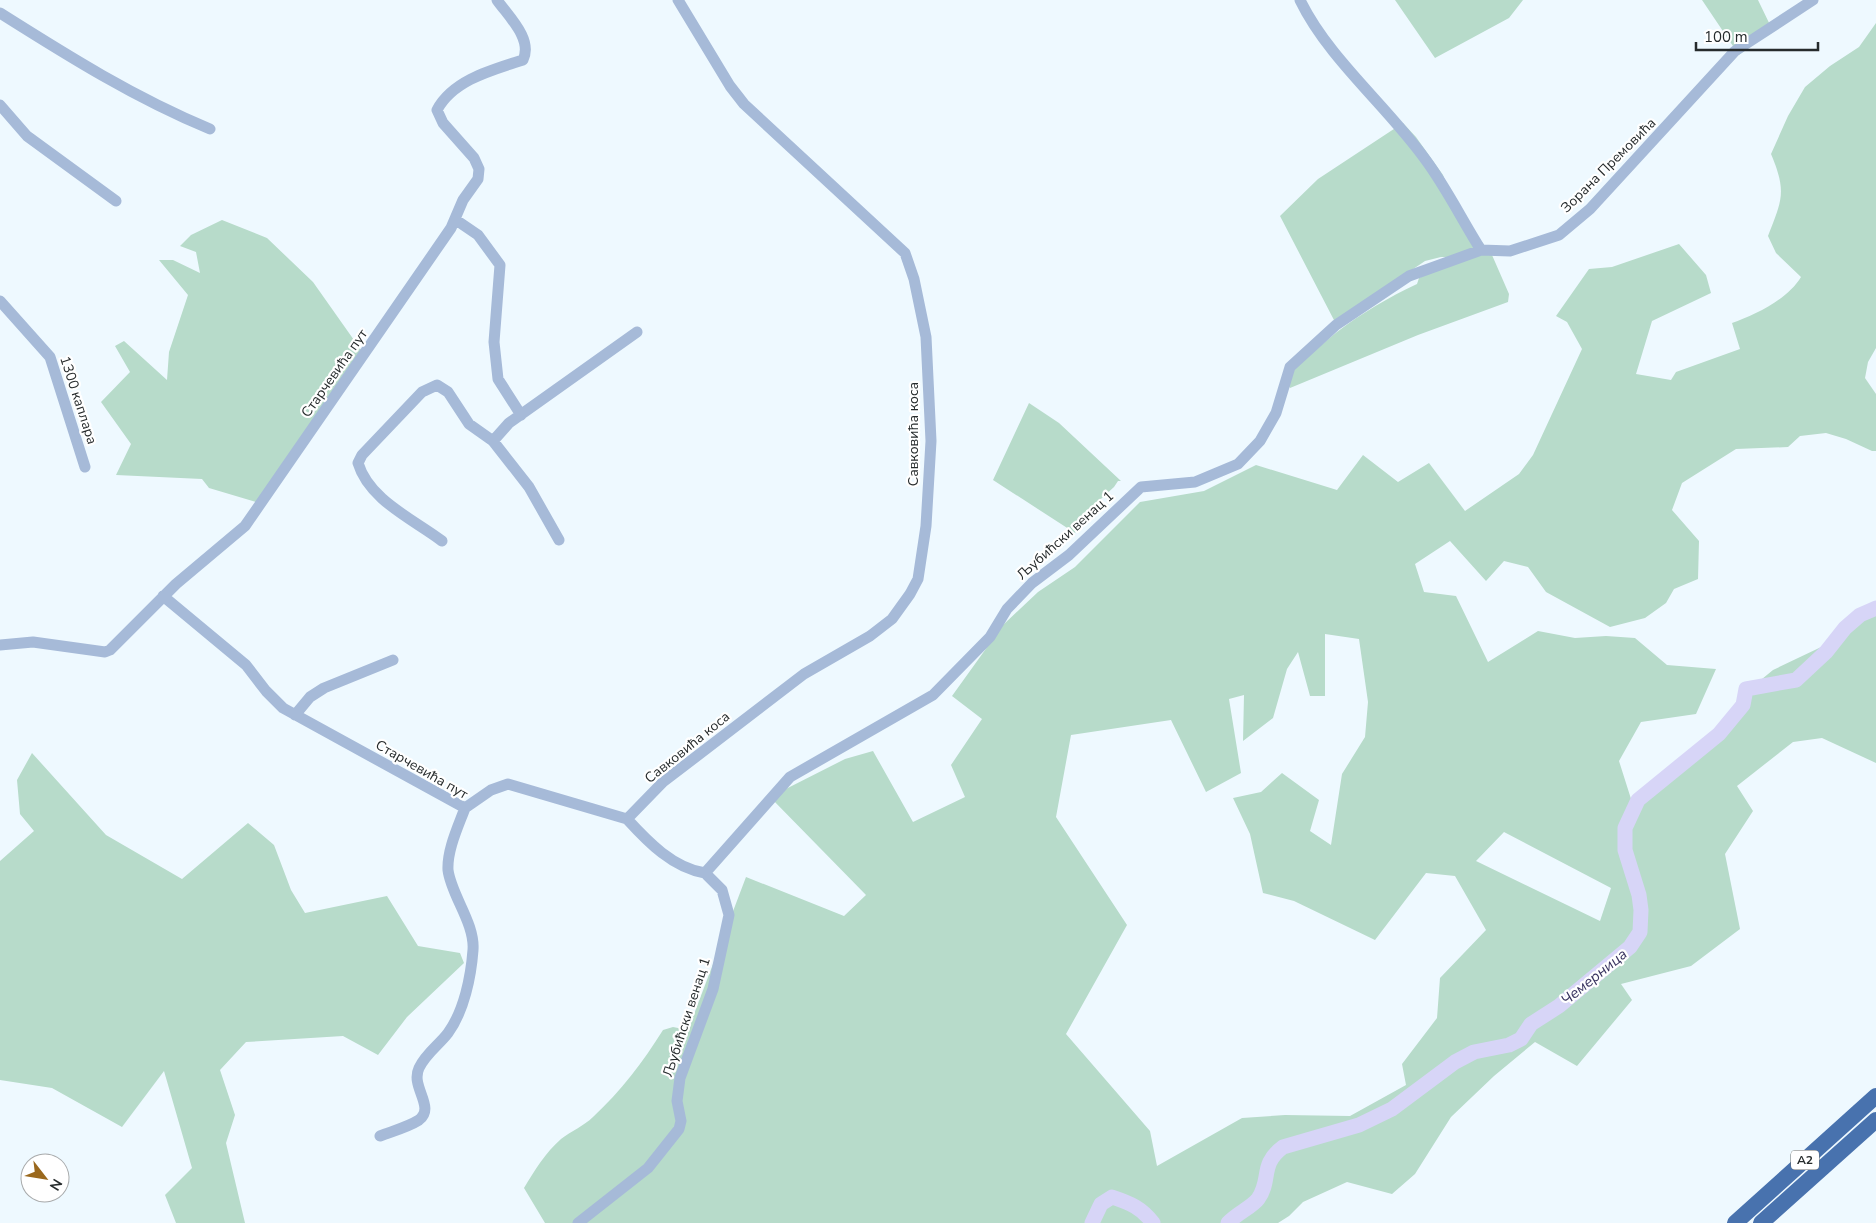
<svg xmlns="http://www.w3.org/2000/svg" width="1876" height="1223" viewBox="0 0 1876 1223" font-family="'Nunito Sans',sans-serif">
<rect width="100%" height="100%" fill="#eef9ff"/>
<!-- green -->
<path fill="#b7dbca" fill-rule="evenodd" d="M1395 0H1523L1509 18 1435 58Z
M1702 0H1758L1772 29 1739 55Z
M1876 23V348L1868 362 1865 378 1876 394V451H1872L1846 439 1826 433 1800 436 1788 447 1736 449 1682 483 1672 510 1699 541 1698 579 1674 589 1666 603 1645 618 1610 627 1546 592 1528 567 1504 561 1486 581 1450 541 1415 564 1424 592 1456 596 1488 662 1538 631 1575 638 1606 636 1635 638 1667 665 1716 669 1696 714 1641 722 1619 761 1632 802 1663 772 1726 722 1751 688 1773 670 1838 639 1866 613 1876 609V763L1822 738 1793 742 1737 786 1753 811 1725 854 1740 929 1691 966 1621 984 1632 1000 1577 1066 1535 1042 1494 1076 1451 1117 1415 1174 1392 1194 1347 1182 1303 1202 1289 1216 1278 1223H545L524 1188C535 1170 545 1153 561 1139 571 1131 584 1126 593 1117 621 1091 643 1062 663 1030L673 1027 688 1030 746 877 844 916 866 895 770 797 845 759 873 751 913 822 965 797 951 765 982 719 952 696 1003 625 1038 592 1075 567 1140 502 1204 491 1256 465 1337 490 1363 455 1398 482 1429 463 1465 511 1519 474 1533 455 1582 349 1567 322 1556 316 1589 269 1612 267 1679 244 1706 275 1711 293 1652 321 1636 374 1671 380 1676 372 1740 349 1732 323C1755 315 1788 299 1801 277L1776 253 1768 236C1782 200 1787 192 1771 154L1788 116 1805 87 1830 66 1859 47ZM1325 634 1359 639 1368 702 1365 737 1342 774 1331 845 1310 831 1319 800 1282 773 1261 792 1233 798 1250 834 1263 893 1294 901 1375 940 1426 873 1455 876 1486 930 1440 978 1437 1018 1402 1064 1406 1085 1350 1116 1285 1115 1242 1118 1157 1166 1150 1131 1066 1034 1127 925 1056 817 1071 735 1171 720 1206 792 1241 773 1229 699 1244 695 1243 741 1273 718 1287 669 1298 652 1310 696H1325ZM1504 832 1611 888 1600 921 1476 861Z
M1403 123 1416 137 1443 175 1457 210 1492 255 1509 294 1508 302 1418 335 1290 388 1287 383 1291 367C1308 357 1322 344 1337 332 1362 313 1389 297 1417 284L1419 278 1464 257H1441L1425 261 1335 322 1280 216 1318 179Z
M222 220 267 238 313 282 361 350 256 502 209 488 202 479 116 475 131 444 101 402 130 372 115 346 124 341 167 380 169 352 188 295 159 260H173L200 273 196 252 180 246 191 235Z
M1029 403 1059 423 1121 481H1118L1114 487 1091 508 1075 533 993 480Z
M32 753 106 835 182 879 248 823 274 845 291 890 305 913 387 896 418 946 460 953 464 963 407 1017 378 1055 343 1036 246 1042 220 1070 235 1115 226 1143 245 1223H176L165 1195 192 1168 164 1071 122 1127 52 1088 0 1080V861L34 831 20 814 17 780Z"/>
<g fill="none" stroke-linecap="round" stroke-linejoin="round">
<!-- river -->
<path stroke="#d7d5f7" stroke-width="15" d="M1092 1223 1101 1204 1112 1197C1130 1203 1142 1208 1153 1223
M1228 1223C1236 1214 1252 1207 1258 1199 1272 1179 1259 1165 1283 1147L1359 1125 1392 1109 1455 1062 1474 1052 1509 1045 1521 1039 1531 1024 1559 1006 1630 947 1640 932 1641 910 1639 895 1625 850V828L1638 800 1719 734 1743 705 1746 689 1796 680 1826 652 1845 628 1860 615 1876 608"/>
<!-- minor -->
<path stroke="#a6bad8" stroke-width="11" d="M1300 0C1328 58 1387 106 1425 159 1446 187 1462 220 1481 250
M0 13C68 56 135 98 210 129
M0 105 27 136 116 201
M456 220 478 235 500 265 494 342 498 379 521 415
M0 301 50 357 85 467
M493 441 529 487 559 540
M442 541C413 519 369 500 358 463L362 455 422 392 437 385 448 392 469 424 493 441 509 423 637 332
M163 596 246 665 266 691 283 708 465 808
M0 645 33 642 105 652 110 650 176 584 245 526 451 228 463 200 478 179 479 169 474 158 443 123 437 110C453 80 492 70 523 60 533 39 509 17 497 0
M295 715 310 697 324 688 393 660
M465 808 491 790 508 784 627 819
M627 819 663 782 804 674 870 636 892 619 910 594 918 579 926 526 931 441 926 337 914 279 905 253 744 104 730 86 678 0
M627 819C648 842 673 868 705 873
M380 1136C393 1131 408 1127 419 1120 436 1107 410 1087 419 1068 426 1053 439 1045 448 1033 464 1011 471 977 473 950 475 923 451 895 448 870 447 850 458 827 465 808
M578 1223 648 1168 679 1129 681 1121 677 1101 680 1078 713 989 729 915 722 890 705 873 790 777 933 695 990 637 1007 609 1032 583 1069 555 1141 487 1195 482 1238 464 1260 441 1276 413 1290 367 1336 325 1409 276 1481 250 1510 251 1559 235 1590 209 1735 51 1813 0"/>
<!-- highway -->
<path stroke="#4872ae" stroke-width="16" d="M1735 1223 1876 1096
M1761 1223 1876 1120"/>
</g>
<g text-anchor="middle" stroke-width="4.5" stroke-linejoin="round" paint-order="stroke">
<!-- shield labels -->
<rect fill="#fff" stroke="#676b6b" stroke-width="1" x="1791" y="1150.5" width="28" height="19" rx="4"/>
<g font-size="12" font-weight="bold" fill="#262b2c">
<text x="1805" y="1164">A2</text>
</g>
<!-- street labels -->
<g font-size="14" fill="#262b2c" stroke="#fff">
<text transform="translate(1608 165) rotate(-45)" y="5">Зорана Премовића</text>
<text transform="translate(334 373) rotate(-55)" y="5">Старчевића пут</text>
<text transform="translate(79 400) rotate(72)" y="5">1300 каплара</text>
<text transform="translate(913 434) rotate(-90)" y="5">Савковића коса</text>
<text transform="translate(1065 535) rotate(-42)" y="5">Љубићски венац 1</text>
<text transform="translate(687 747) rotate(-39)" y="5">Савковића коса</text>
<text transform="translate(422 769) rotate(30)" y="5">Старчевића пут</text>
<text transform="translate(686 1017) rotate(-72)" y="5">Љубићски венац 1</text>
</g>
<!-- water labels -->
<g font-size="15" font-style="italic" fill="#38335f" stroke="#fff">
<text transform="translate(1594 977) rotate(-39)" y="5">Чемерница</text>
</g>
</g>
<!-- north arrow -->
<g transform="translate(45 1178) rotate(121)"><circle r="24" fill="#ffffff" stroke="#a8aaab"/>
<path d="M0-4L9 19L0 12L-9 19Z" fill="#9a681d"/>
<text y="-8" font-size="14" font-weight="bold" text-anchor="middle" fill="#262b2c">N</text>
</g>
<!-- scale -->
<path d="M1696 42v8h122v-8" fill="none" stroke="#262b2c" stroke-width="2.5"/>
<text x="1704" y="42" font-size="15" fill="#262b2c" stroke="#ffffff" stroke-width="4" paint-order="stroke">100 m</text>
</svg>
